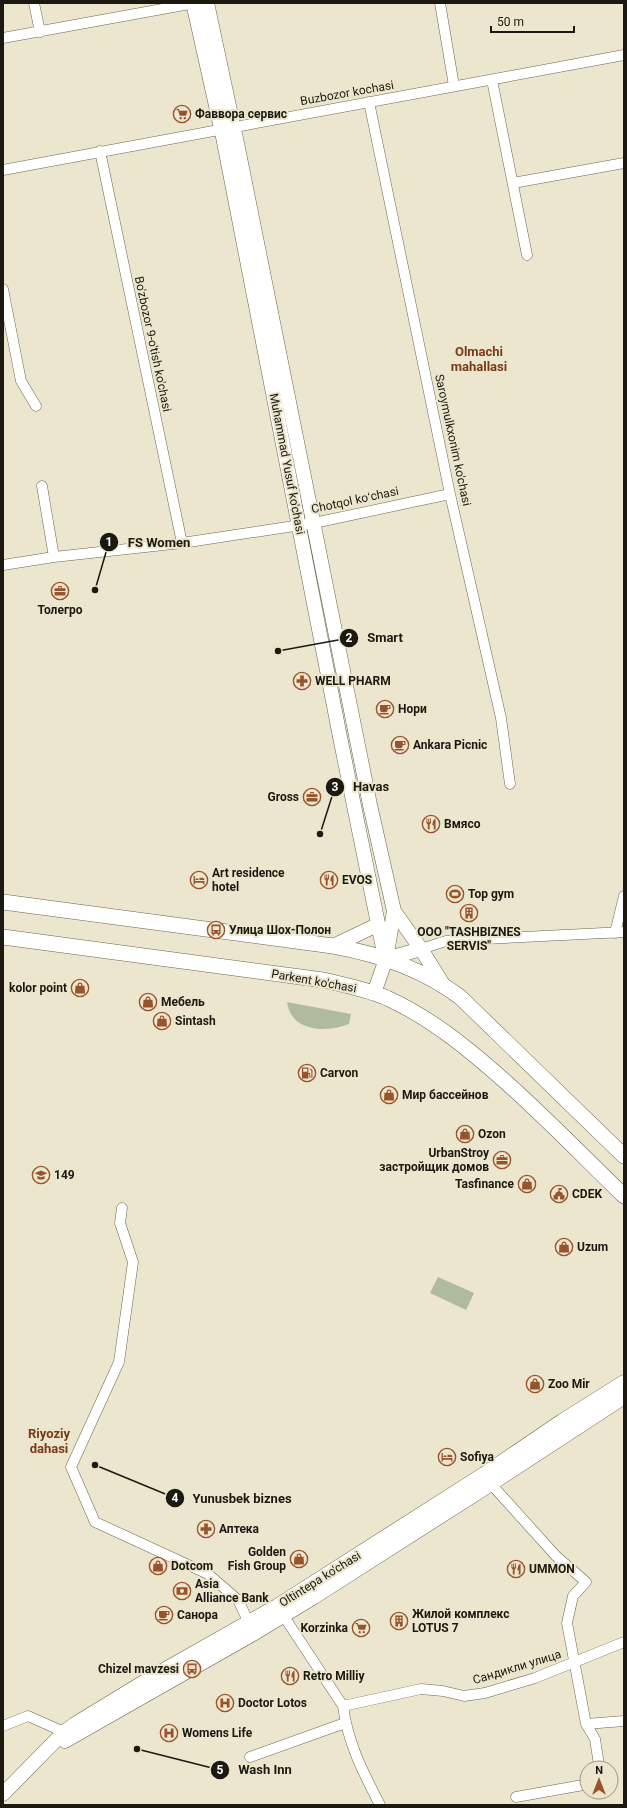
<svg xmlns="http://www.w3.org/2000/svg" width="627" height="1808" viewBox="0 0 627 1808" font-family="Roboto,sans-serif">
<rect width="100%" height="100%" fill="#ece6ce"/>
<!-- green -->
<path fill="#b0bb9e" d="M287 1002 351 1014 349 1024C326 1033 291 1032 287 1002Z
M438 1277 474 1293 466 1310 430 1293Z"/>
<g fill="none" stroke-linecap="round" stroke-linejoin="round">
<defs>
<path id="street" d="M34 3 40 32
M440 3 454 86
M3 38 195 3
M492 80 527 255
M369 102 450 494 501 718 510 784
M100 151 182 543
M3 170 624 55
M513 183 624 163
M3 289 21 381 36 406
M42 486 54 557
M3 565 54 557 182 543 314 523 450 494
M615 933 624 896
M421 949 446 941 624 932
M122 1208 120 1223 133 1262 119 1362 71 1467 95 1522 208 1574 238 1600 249 1623
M491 1484 556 1556 586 1582 573 1596 567 1623 586 1724 595 1739 599 1765 597 1768
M283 1615 343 1706C348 1744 363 1772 380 1805
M343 1706 421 1689 443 1691 464 1696 485 1693 535 1678 624 1642
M586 1724 624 1721
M3 1726 28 1716 64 1732
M250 1757 345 1723
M516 1797 583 1785 587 1781"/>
<path id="secondary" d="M207 3 238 148 370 805 394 911 386 959 374 993
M194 7 223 137 340 737 384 953
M394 911 421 949 444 986
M333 946 377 925
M386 959 421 949
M65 1741 253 1634 314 1597 491 1484 624 1397
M3 1794 64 1732 75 1724 162 1671 277 1606 484 1474 562 1421 624 1382"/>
<path id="primary" d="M3 902 333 946C378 954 423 969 460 997L624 1156
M3 937 323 980C345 985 366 989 387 998 433 1019 471 1051 508 1084 548 1120 586 1159 624 1196"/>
</defs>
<!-- street casing -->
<use href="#street" stroke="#6a6550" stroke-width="11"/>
<!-- secondary casing -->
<use href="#secondary" stroke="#6a6550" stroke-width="15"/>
<!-- primary casing -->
<use href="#primary" stroke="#6a6550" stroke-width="16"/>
<!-- street -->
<use href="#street" stroke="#fff" stroke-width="10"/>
<!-- secondary -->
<use href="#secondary" stroke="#fff" stroke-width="14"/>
<!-- primary -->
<use href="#primary" stroke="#fff" stroke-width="15"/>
</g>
<!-- icons -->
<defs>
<symbol id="supermarket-ring" viewBox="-11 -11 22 22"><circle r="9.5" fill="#ece6ce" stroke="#99532b" stroke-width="1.5"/><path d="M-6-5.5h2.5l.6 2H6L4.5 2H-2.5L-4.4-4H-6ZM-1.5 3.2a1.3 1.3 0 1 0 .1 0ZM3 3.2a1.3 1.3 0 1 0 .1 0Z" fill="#99532b"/></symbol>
<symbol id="office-ring" viewBox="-11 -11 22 22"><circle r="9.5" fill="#ece6ce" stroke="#99532b" stroke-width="1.5"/><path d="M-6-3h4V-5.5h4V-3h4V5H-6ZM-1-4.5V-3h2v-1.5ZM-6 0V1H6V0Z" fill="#99532b"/></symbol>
<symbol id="pharmacy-ring" viewBox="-11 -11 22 22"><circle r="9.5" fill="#ece6ce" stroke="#99532b" stroke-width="1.5"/><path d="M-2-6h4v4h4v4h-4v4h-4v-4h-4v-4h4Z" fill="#99532b"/></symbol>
<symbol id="cafe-ring" viewBox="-11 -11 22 22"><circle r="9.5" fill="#ece6ce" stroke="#99532b" stroke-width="1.5"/><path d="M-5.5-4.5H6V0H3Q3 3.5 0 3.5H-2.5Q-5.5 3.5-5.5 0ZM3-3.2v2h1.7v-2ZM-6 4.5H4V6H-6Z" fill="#99532b"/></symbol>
<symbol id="restaurant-ring" viewBox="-11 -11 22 22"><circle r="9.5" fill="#ece6ce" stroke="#99532b" stroke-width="1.5"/><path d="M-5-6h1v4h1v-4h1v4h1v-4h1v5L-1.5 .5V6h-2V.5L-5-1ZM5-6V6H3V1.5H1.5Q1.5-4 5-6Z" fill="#99532b"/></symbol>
<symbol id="hotel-ring" viewBox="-11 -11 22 22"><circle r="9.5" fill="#ece6ce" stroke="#99532b" stroke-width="1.5"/><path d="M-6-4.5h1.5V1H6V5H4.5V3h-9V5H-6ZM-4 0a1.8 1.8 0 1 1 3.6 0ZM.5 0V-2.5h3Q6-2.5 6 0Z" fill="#99532b"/></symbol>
<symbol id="stadium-ring" viewBox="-11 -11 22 22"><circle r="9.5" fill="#ece6ce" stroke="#99532b" stroke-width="1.5"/><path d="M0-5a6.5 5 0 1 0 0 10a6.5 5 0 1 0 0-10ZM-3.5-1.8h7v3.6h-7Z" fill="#99532b"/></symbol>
<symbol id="building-ring" viewBox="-11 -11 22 22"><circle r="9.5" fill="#ece6ce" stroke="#99532b" stroke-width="1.5"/><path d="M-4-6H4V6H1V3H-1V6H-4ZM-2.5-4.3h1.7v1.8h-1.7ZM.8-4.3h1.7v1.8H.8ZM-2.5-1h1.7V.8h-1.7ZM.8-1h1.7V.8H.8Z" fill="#99532b"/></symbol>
<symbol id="bus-ring" viewBox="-11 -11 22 22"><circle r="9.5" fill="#ece6ce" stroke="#99532b" stroke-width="1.5"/><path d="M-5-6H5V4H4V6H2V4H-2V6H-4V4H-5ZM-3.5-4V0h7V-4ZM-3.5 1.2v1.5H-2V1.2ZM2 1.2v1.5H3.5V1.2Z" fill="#99532b"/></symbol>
<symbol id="shop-ring" viewBox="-11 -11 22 22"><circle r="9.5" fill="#ece6ce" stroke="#99532b" stroke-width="1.5"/><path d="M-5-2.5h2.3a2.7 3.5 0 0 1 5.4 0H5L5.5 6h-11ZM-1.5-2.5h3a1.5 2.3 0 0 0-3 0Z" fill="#99532b"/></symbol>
<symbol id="fuel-ring" viewBox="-11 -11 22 22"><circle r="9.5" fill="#ece6ce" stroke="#99532b" stroke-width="1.5"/><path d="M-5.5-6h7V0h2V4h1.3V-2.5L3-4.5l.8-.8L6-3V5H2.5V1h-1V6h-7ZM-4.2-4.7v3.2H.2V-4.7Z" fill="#99532b"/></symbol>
<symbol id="school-ring" viewBox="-11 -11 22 22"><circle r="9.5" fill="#ece6ce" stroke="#99532b" stroke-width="1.5"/><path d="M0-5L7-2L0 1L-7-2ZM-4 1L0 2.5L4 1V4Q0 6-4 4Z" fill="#99532b"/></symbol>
<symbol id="civic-ring" viewBox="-11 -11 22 22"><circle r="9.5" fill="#ece6ce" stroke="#99532b" stroke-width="1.5"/><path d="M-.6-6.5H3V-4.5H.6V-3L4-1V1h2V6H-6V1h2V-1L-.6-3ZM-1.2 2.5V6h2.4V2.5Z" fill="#99532b"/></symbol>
<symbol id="bank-ring" viewBox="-11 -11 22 22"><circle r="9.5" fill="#ece6ce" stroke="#99532b" stroke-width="1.5"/><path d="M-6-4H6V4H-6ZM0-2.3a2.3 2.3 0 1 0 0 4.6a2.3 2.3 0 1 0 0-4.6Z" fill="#99532b"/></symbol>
<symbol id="hospital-ring" viewBox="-11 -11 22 22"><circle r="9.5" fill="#ece6ce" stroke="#99532b" stroke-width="1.5"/><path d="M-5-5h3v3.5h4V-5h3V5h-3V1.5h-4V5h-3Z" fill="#99532b"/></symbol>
</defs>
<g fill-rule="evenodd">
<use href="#supermarket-ring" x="172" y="104" width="20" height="20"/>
<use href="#office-ring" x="50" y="581" width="20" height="20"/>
<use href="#pharmacy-ring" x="292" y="671" width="20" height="20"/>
<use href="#cafe-ring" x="375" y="699" width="20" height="20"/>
<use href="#cafe-ring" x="390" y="735" width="20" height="20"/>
<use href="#office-ring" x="302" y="787" width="20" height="20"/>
<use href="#restaurant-ring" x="421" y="814" width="20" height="20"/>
<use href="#hotel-ring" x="189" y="870" width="20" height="20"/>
<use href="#restaurant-ring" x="319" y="870" width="20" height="20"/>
<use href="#stadium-ring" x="445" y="884" width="20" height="20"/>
<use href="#building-ring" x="459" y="903" width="20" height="20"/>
<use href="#bus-ring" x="206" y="920" width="20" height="20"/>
<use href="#shop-ring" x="70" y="978" width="20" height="20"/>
<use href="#shop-ring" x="138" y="992" width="20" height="20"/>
<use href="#shop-ring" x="152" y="1011" width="20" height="20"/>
<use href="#fuel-ring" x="297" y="1063" width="20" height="20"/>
<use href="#shop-ring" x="379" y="1085" width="20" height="20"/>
<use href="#shop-ring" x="455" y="1124" width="20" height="20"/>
<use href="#office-ring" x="492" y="1150" width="20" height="20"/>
<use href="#school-ring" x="31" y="1165" width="20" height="20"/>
<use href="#shop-ring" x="517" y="1174" width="20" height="20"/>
<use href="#civic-ring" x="549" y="1184" width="20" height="20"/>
<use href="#shop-ring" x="554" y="1237" width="20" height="20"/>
<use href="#shop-ring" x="525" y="1374" width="20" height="20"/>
<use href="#hotel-ring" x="437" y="1447" width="20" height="20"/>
<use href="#pharmacy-ring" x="196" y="1519" width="20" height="20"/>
<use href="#shop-ring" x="289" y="1549" width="20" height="20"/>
<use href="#shop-ring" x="148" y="1556" width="20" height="20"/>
<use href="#restaurant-ring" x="506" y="1559" width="20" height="20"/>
<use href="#bank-ring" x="172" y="1581" width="20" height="20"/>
<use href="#cafe-ring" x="154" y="1605" width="20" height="20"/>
<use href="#building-ring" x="389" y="1611" width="20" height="20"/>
<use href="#supermarket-ring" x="351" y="1618" width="20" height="20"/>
<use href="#bus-ring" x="182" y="1659" width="20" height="20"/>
<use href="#restaurant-ring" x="280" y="1666" width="20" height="20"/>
<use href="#hospital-ring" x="215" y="1693" width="20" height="20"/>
<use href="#hospital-ring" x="159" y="1723" width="20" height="20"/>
</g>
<g text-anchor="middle" stroke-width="4" stroke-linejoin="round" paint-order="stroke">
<!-- street labels -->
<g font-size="12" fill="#1b1910" stroke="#ece6ce">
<text transform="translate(347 93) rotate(-10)" y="4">Buzbozor kochasi</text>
<text transform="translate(153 344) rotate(78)" y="4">Bo'zbozor 9-o'tish ko'chasi</text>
<text transform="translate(453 440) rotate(78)" y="4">Saroymulkxonim ko'chasi</text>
<text transform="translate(287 464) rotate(79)" y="4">Muhammad Yusuf ko'chasi</text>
<text transform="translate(355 500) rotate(-12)" y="4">Chotqol koʻchasi</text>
<text transform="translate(314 981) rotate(10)" y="4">Parkent ko'chasi</text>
<text transform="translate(320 1579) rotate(-32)" y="4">Oltintepa ko'chasi</text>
<text transform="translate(517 1667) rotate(-17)" y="4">Сандикли улица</text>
</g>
<!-- poi labels -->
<g font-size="12" font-weight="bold" fill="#1b1910" stroke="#ece6ce" text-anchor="start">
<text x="195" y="118">Фаввора сервис</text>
<text x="60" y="614" text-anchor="middle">Толегро</text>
<text x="315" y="685">WELL PHARM</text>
<text x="398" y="713">Нори</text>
<text x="413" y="749">Ankara Picnic</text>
<text x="299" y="801" text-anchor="end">Gross</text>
<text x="444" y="828">Вмясо</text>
<text x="212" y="877">Art residence<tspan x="212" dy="14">hotel</tspan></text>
<text x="342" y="884">EVOS</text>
<text x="468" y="898">Top gym</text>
<text x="229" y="934">Улица Шох-Полон</text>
<text x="469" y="936" text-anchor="middle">ООО "TASHBIZNES<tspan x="469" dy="14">SERVIS"</tspan></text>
<text x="67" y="992" text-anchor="end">kolor point</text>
<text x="161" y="1006">Мебель</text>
<text x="175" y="1025">Sintash</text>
<text x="320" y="1077">Carvon</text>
<text x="402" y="1099">Мир бассейнов</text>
<text x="478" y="1138">Ozon</text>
<text x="489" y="1157" text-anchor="end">UrbanStroy<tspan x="489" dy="14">застройщик домов</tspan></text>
<text x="54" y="1179">149</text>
<text x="514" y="1188" text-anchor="end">Tasfinance</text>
<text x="572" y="1198">CDEK</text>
<text x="577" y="1251">Uzum</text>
<text x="548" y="1388">Zoo Mir</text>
<text x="460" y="1461">Sofiya</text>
<text x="219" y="1533">Аптека</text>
<text x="286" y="1556" text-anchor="end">Golden<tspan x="286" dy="14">Fish Group</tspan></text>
<text x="171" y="1570">Dotcom</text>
<text x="529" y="1573">UMMON</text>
<text x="195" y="1588">Asia<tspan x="195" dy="14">Alliance Bank</tspan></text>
<text x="412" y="1618">Жилой комплекс<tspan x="412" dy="14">LOTUS 7</tspan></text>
<text x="177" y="1619">Санора</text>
<text x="348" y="1632" text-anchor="end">Korzinka</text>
<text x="179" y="1673" text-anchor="end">Chizel mavzesi</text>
<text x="303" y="1680">Retro Milliy</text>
<text x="238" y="1707">Doctor Lotos</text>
<text x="182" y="1737">Womens Life</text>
</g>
<!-- neighbourhood labels -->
<g font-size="13" font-weight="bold" fill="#793a15" stroke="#ece6ce">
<text x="479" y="356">Olmachi<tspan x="479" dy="15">mahallasi</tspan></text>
<text x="49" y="1438">Riyoziy<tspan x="49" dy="15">dahasi</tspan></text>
</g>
</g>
<!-- callouts -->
<path fill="none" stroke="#1b1910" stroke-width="1.5" d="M95 590L109 542M278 651L349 638M320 834L335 787M95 1465L175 1498M137 1749L220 1770"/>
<g fill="#1b1910" stroke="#ece6ce" stroke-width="1.5">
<circle cx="95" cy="590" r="4"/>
<circle cx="278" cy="651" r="4"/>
<circle cx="320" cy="834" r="4"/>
<circle cx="95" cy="1465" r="4"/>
<circle cx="137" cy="1749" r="4"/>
<circle cx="109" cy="542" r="10"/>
<circle cx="349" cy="638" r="10"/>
<circle cx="335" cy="787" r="10"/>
<circle cx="175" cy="1498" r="10"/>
<circle cx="220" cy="1770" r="10"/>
</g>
<g font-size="12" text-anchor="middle" font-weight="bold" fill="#fff">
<text x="109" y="546">1</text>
<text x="349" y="642">2</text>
<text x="335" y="791">3</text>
<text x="175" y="1502">4</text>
<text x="220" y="1774">5</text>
</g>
<g font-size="13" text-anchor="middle" font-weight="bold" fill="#1b1910" stroke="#ece6ce" stroke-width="4" stroke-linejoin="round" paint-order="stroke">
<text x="159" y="547">FS Women</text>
<text x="385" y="642">Smart</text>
<text x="371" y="791">Havas</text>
<text x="242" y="1503">Yunusbek biznes</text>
<text x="265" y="1774">Wash Inn</text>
</g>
<!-- border -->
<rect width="627" height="1808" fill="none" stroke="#1b1910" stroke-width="8"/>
<!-- north arrow -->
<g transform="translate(599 1780)"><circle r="19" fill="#ece6ce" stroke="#989482"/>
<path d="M0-3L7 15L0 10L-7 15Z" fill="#99532b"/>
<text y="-6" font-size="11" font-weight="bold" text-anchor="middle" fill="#1b1910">N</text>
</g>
<!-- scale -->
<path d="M491 26v6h83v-6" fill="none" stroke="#1b1910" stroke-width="2"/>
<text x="497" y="26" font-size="12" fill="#1b1910" stroke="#ece6ce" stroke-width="3" paint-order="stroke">50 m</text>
</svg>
